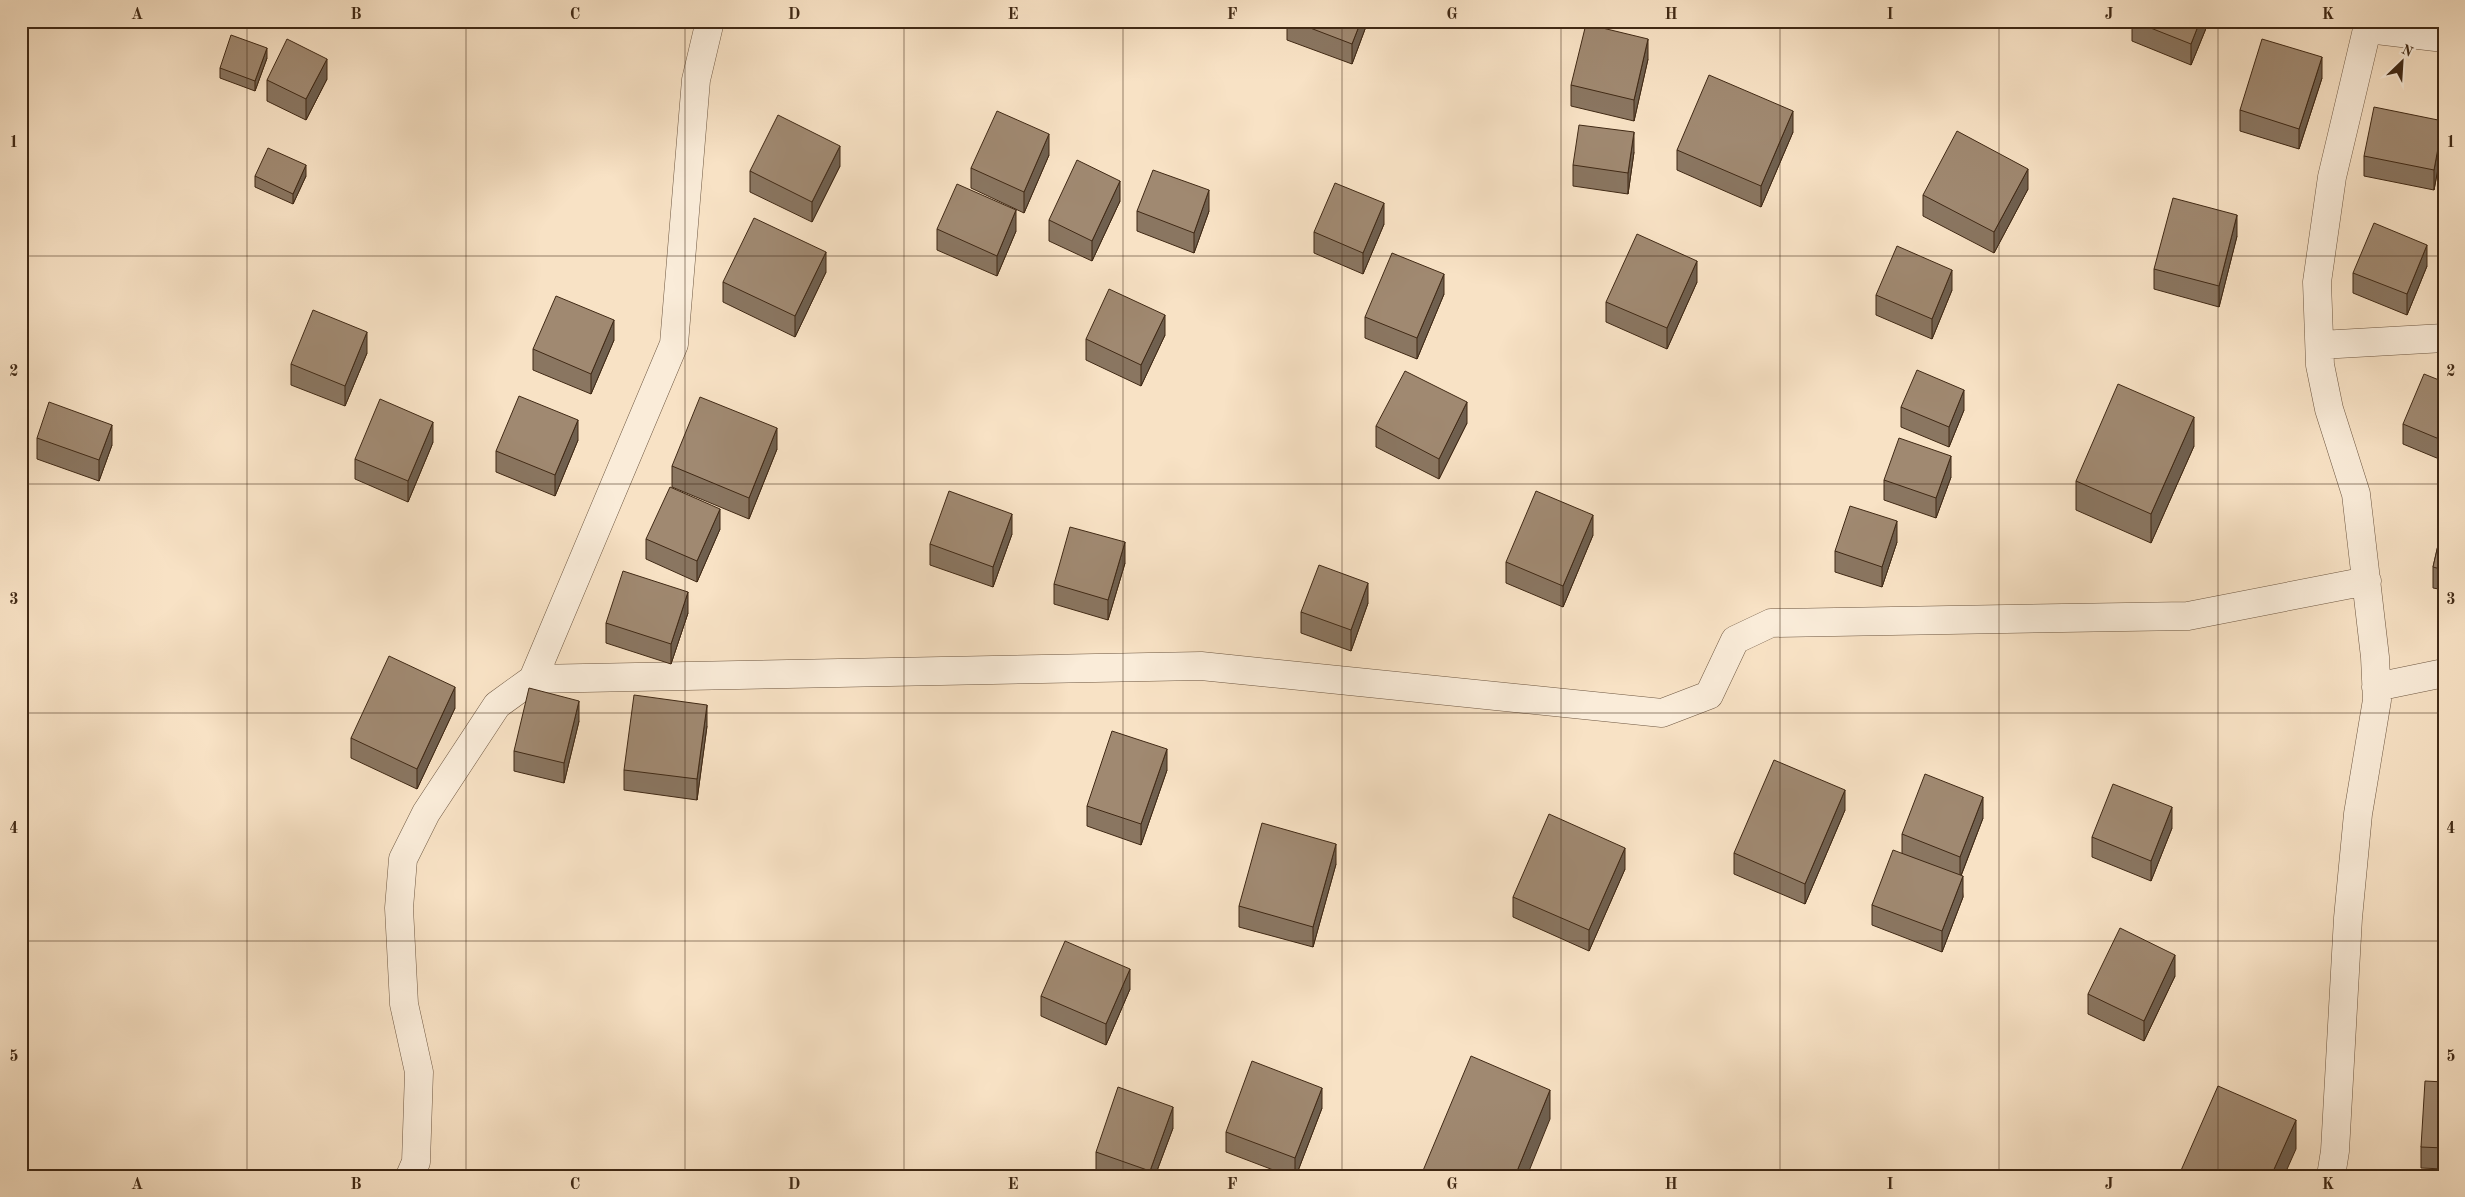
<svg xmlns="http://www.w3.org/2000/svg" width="2465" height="1197" viewBox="0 0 2465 1197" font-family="'Old Standard TT',serif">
<rect width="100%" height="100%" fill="#f8e2c5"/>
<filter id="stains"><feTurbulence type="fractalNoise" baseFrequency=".004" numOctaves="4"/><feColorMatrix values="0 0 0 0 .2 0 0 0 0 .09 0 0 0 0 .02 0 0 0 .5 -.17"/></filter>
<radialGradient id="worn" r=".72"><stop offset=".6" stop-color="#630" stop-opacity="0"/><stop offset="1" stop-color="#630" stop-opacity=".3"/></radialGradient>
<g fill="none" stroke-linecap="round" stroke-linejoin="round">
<defs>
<path id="minor" d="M2368 29 2444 38
M2320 345 2444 338
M533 679 1201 666 1662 713 1709 695 1735 640 1771 623 2188 616 2367 581
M2376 687 2444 673
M410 1176 416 1162 419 1072 404 1004 399 908 403 859 426 813 497 705 533 679 674 344 696 80 710 21
M2331 1176 2335 1151 2348 918 2358 814 2377 700 2375 657 2356 494 2329 409 2320 365 2317 282 2332 177 2369 21"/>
</defs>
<!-- minor casing -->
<use href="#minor" stroke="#6e5741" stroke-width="29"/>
<!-- minor -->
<use href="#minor" stroke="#faecd9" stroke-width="28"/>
</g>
<!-- wall -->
<path fill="#8a7661" stroke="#402915" d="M1287 21H1368L1352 64 1287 40Z
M2132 21H2209L2191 65 2132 41Z
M267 58 255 91 220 78V68Z
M1648 59 1634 121 1571 106V85Z
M2322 78 2299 149 2240 131V110Z
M327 79 306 120 267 101V80Z
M2444 80V111H2442V90Z
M1793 132 1761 207 1677 170V150Z
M2443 142 2434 190 2364 176V156Z
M1634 152 1628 194 1573 186V165Z
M1049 155 1024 213 971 188V168Z
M840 166 812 222 750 192V171Z
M255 176H306L293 204 255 187Z
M2028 189 1994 253 1923 216V195Z
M1120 201 1092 261 1049 241V220Z
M1137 211H1209L1194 253 1137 231Z
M1384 224 1363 274 1314 253V232Z
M937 229 1016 231 997 276 937 250Z
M2237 236 2219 307 2154 289V269Z
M2427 266 2407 315 2353 293V273Z
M826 272 795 337 723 302V282Z
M1697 282 1667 349 1606 322V302Z
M1952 290 1932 339 1876 315V295Z
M1444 294 1417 359 1365 338V317Z
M1165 335 1141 386 1086 360V339Z
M614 340 591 394 533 370V349Z
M367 353 345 406 291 385V364Z
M2444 382V461L2403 444V424Z
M1901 407 1964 410 1949 447 1901 427Z
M1467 423 1439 479 1376 447V426Z
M37 438 112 445 99 481 37 459Z
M578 440 555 496 496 472V451Z
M433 442 408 502 355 479V459Z
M2194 446 2151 543 2076 510V481Z
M777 449 749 519 672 487V466Z
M1951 477 1936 518 1884 500V480Z
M2444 519V590L2433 588V567Z
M720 529 697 582 646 559V539Z
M1012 534 993 587 930 565V544Z
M1593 535 1563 607 1506 583V562Z
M1897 542 1882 587 1835 572V551Z
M1125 563 1108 620 1054 604V584Z
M1368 603 1351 651 1301 633V612Z
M688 613 671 664 606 643V623Z
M455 708 417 789 351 758V738Z
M579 721 564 783 514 771V751Z
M707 726 697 800 624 790V770Z
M1167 770 1141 845 1087 826V806Z
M1845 810 1805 904 1734 874V853Z
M1983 818 1961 876 1963 897 1942 952 1872 925V905L1902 853V834Z
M2172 828 2151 881 2092 857V837Z
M1336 864 1313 947 1239 927V906Z
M1625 869 1589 951 1513 917V897Z
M2175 976 2144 1041 2088 1014V994Z
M1130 989 1106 1045 1041 1016V996Z
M2444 1082V1169L2421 1168V1147Z
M1322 1108 1296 1176H1289L1226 1152V1132Z
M1173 1128 1155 1176H1104L1096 1173V1152Z"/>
<!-- shaded-wall -->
<path fill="#70604f" stroke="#402915" d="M1361 21H1368L1352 64V44Z
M2200 21H2209L2191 65V44Z
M1648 39V59L1634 121V100Z
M267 48V58L255 91V81Z
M2322 57V78L2299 149V129Z
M327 59V79L306 120V99Z
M1793 111V132L1761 207V186Z
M2443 121V142L2434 190V170Z
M1634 132V152L1628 194V173Z
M1049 134V155L1024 213V192Z
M840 146V166L812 222V202Z
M306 165V176L293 204V194Z
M2028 169V189L1994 253V232Z
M1120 181V201L1092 261V241Z
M1209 190V211L1194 253V233Z
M1384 203V224L1363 274V253Z
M1016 210V231L997 276V256Z
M2237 215V236L2219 307V286Z
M2427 245V266L2407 315V294Z
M826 252V272L795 337V316Z
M1697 261V282L1667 349V328Z
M1952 270V290L1932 339V319Z
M1444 274V294L1417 359V338Z
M1165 315V335L1141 386V365Z
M614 320V340L591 394V374Z
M367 332V353L345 406V386Z
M1964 390V410L1949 447V427Z
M1467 402V423L1439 479V459Z
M2194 417V446L2151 543V514Z
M578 420V440L555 496V475Z
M433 422V442L408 502V481Z
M112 425V445L99 481V460Z
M777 428V449L749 519V498Z
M1951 456V477L1936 518V498Z
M720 509V529L697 582V561Z
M1012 514V534L993 587V567Z
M1593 515V535L1563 607V586Z
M1897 521V542L1882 587V567Z
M1125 542V563L1108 620V600Z
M1368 583V603L1351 651V630Z
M688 592V613L671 664V644Z
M455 687V708L417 789V769Z
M579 701V721L564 783V763Z
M707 705V726L697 800V779Z
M1167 749V770L1141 845V824Z
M1845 790V810L1805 904V884Z
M1983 797V818L1960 878V857Z
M2172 807V828L2151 881V861Z
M1336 844V864L1313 947V927Z
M1625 848V869L1589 951V930Z
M1963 876V897L1942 952V931Z
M2175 955V976L2144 1041V1021Z
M1130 969V989L1106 1045V1024Z
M1322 1088V1108L1296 1176H1295V1158Z
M1550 1090V1119L1527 1176H1515Z
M1173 1107V1128L1155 1176H1150V1171Z
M2296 1120V1149L2284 1176H2271Z"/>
<!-- building -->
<path fill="#a08971" stroke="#402915" d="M1292 21H1361L1352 44Z
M2133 21H2200L2191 44Z
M1586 24 1648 39 1634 100 1571 85Z
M231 35 267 48 255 81 220 68Z
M287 39 327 59 306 99 267 80Z
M2262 39 2322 57 2299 129 2240 110Z
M1709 75 1793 111 1761 186 1677 150Z
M2444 80V91L2442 90Z
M2374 107 2443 121 2434 170 2364 156Z
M997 111 1049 134 1024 192 971 168Z
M778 115 840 146 812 202 750 171Z
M1579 125 1634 132 1628 173 1573 165Z
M1957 131 2028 169 1994 232 1923 195Z
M268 148 306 165 293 194 255 176Z
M1077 160 1120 181 1092 241 1049 220Z
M1153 170 1209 190 1194 233 1137 211Z
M1335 183 1384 203 1363 253 1314 232Z
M957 184 1016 210 997 256 937 229Z
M2173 198 2237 215 2219 286 2154 269Z
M754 218 826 252 795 316 723 282Z
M2374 223 2427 245 2407 294 2353 273Z
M1637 234 1697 261 1667 328 1606 302Z
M1897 246 1952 270 1932 319 1876 295Z
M1392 253 1444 274 1417 338 1365 317Z
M1109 289 1165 315 1141 365 1086 339Z
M556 296 614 320 591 374 533 349Z
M313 310 367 332 345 386 291 364Z
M1917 370 1964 390 1949 427 1901 407Z
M1405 371 1467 402 1439 459 1376 426Z
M2424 374 2444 382V441L2403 424Z
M2118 384 2194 417 2151 514 2076 481Z
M519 396 578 420 555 475 496 451Z
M700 397 777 428 749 498 672 466Z
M380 399 433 422 408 481 355 459Z
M49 402 112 425 99 460 37 438Z
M1899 438 1951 456 1936 498 1884 480Z
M670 487 720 509 697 561 646 539Z
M949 491 1012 514 993 567 930 544Z
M1536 491 1593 515 1563 586 1506 562Z
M1850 506 1897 521 1882 567 1835 551Z
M2444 519V570L2433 567Z
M1070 527 1125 542 1108 600 1054 584Z
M1319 565 1368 583 1351 630 1301 612Z
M623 571 688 592 671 644 606 623Z
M389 656 455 687 417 769 351 738Z
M529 688 579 701 564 763 514 751Z
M634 695 707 705 697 779 624 770Z
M1112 731 1167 749 1141 824 1087 806Z
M1774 760 1845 790 1805 884 1734 853Z
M1925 774 1983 797 1960 857 1902 834Z
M2113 784 2172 807 2151 861 2092 837Z
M1549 814 1625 848 1589 930 1513 897Z
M1262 823 1336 844 1313 927 1239 906Z
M1893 850 1963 876 1942 931 1872 905Z
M2120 928 2175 955 2144 1021 2088 994Z
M1065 941 1130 969 1106 1024 1041 996Z
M1471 1056 1550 1090 1515 1176H1429L1422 1173Z
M1252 1061 1322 1088 1295 1158 1226 1132Z
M2425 1081 2444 1082V1148L2421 1147Z
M2218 1086 2296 1120 2271 1176H2182L2179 1175Z
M1118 1087 1173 1107 1150 1171 1096 1152Z
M301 1173 306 1176H299Z"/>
<!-- grid -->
<path fill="none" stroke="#402915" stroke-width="1" stroke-opacity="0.55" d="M247 21V1176M466 21V1176M685 21V1176M904 21V1176M1123 21V1176M1342 21V1176M1561 21V1176M1780 21V1176M1999 21V1176M2218 21V1176M21 256H2444M21 484H2444M21 713H2444M21 941H2444"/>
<!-- margin -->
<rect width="2465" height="1197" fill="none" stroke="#f8e2c5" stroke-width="55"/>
<!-- north arrow -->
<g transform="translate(2402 62) rotate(25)" stroke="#faecd9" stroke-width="4" paint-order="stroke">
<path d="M0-4L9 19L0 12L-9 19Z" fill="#402915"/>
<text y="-8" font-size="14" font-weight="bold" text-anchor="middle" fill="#402915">N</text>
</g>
<rect x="28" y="28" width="2410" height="1142" fill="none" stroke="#402915" stroke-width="2"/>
<g font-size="16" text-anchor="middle" font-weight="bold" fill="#402915">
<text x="137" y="19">A</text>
<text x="356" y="19">B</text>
<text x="575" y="19">C</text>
<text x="794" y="19">D</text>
<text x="1013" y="19">E</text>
<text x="1232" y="19">F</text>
<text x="1452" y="19">G</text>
<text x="1671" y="19">H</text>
<text x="1890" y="19">I</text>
<text x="2109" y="19">J</text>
<text x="2328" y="19">K</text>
<text x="14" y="147">1</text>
<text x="2451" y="147">1</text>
<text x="14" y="376">2</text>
<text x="2451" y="376">2</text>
<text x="14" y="604">3</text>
<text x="2451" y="604">3</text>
<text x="14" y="833">4</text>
<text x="2451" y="833">4</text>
<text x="14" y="1061">5</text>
<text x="2451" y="1061">5</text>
<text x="137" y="1189">A</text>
<text x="356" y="1189">B</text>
<text x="575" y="1189">C</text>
<text x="794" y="1189">D</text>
<text x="1013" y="1189">E</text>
<text x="1232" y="1189">F</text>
<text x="1452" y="1189">G</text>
<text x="1671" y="1189">H</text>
<text x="1890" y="1189">I</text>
<text x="2109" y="1189">J</text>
<text x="2328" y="1189">K</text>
</g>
<rect width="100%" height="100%" filter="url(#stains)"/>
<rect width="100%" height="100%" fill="url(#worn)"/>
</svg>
